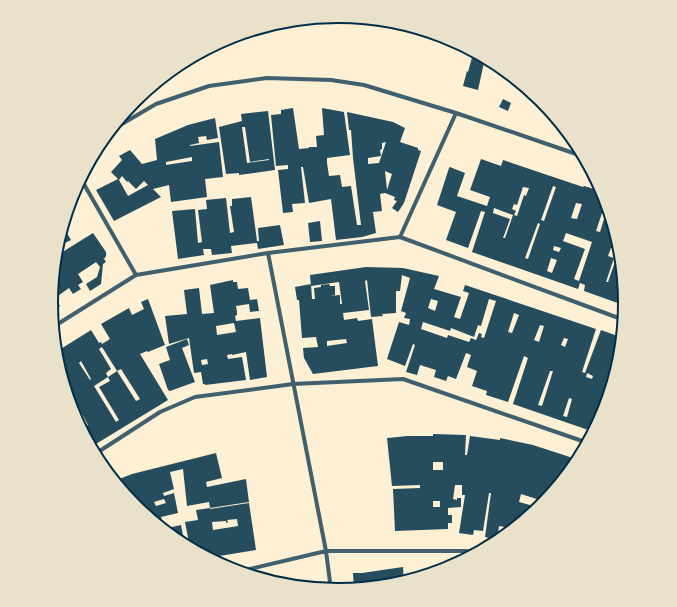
<svg xmlns="http://www.w3.org/2000/svg" width="677" height="607" viewBox="0 0 677 607" font-family="'Noto Sans',sans-serif">
<rect width="100%" height="100%" fill="#fdf0d5"/>
<!-- building -->
<path fill="#264d5e" fill-rule="evenodd" d="M473 54 485 58 478 90 463 86 467 71 468 72Z
M503 99 511 103 508 111 499 107Z
M293 108 299 149 309 148V147H317L316 136 324 135 322 108 344 112 350 155 327 158V163L329 176 340 175 342 187 351 186 357 225H361L353 158 351 130H349L347 112 393 122 405 128 400 142 418 148V150L421 151 404 203 398 212 392 208 397 201 394 200 395 197 385 193 380 194 382 211 373 212 376 233 362 237 336 240 331 199 309 203 303 167H301L305 203 292 204 293 212 283 213 278 170 288 169V165L276 166 271 115 281 114V110ZM386 142 379 163 368 164V158L381 156 380 150 382 149V143ZM385 171 392 174 387 190Z
M268 111 275 170 239 175V173L226 174 219 127 242 121 241 114ZM242 127H245L250 162 269 159V160L247 163Z
M215 118 218 138 207 140 206 136 198 137 199 143 190 145V146L219 142 223 177 205 179 207 197 171 202 169 185 153 189 161 197 114 221 96 190 118 179 111 172 122 160 119 156 130 150 142 164 157 160 155 139 188 125ZM192 157V161L166 165V162ZM122 176 127 182 128 181 136 189 144 181 148 185 128 196 119 180Z
M481 159 501 166 503 160 583 187 584 186 604 192 607 204H605L596 231 600 232 608 206 619 242 618 244 621 248 626 306 584 291 585 285 580 283 578 289 472 252 485 212 481 211 468 248 446 240 456 212 437 205 449 168 450 167 465 173 457 196 487 206 490 197 470 190ZM553 186 556 187 544 221 541 220ZM523 187 529 188 526 196 524 195 517 216 514 215 516 211 512 209 514 204 517 205ZM576 203 582 204 577 219 571 218ZM494 208 513 215 505 238H503L510 219 493 213ZM538 223 540 224 528 259 525 258ZM566 233 592 242 579 281 574 279 585 249 563 241ZM554 246 561 248 559 252 553 250ZM611 248 615 250 614 255 617 256 608 282H606L614 258 608 256ZM551 258 557 260 552 273 547 271Z
M251 197 257 241H259L258 228 280 225 284 245 258 249 257 243 231 246 232 253 212 255 211 249H203L204 255 178 259 172 211 195 209 198 243 202 242 198 210 207 209 206 200 226 198 230 233 234 232 230 206H232V199Z
M320 221 322 241 310 242 308 223Z
M63 226 71 240 57 247Z
M93 233 106 252V256L104 259 106 262 103 264 101 284 90 291 86 284 97 277 100 267 96 262 78 274 83 282 78 285 81 289 73 294 69 288 55 298 60 306 52 311 51 303 56 256Z
M366 267 403 268 439 276 434 289 461 297 454 317 460 319 469 293 463 291 465 285 596 329 582 372 585 373 601 330 623 338 621 352 618 351 616 359 620 360 604 414 594 432 513 404 528 358 524 356 508 402 486 395 487 391 472 386 477 371 467 367 471 355 466 353 456 379 448 376 446 381 434 377 436 370 420 365 417 375 406 372 415 345 413 344 405 366 387 359 399 322 409 325 410 319 404 318 406 313 401 311 410 278 402 275 400 291H396V313L382 314 383 316 371 317 367 280 365 281 369 310 343 313 344 320 357 318 358 321 372 319 378 366 313 374 304 358 303 348 318 347 316 337 302 338 299 300H297L295 287 311 284 312 299H315L314 288 321 287V285L329 284 330 286H335V295L330 296 340 295V304H342L339 282 311 286 310 275ZM431 299 438 301 435 311 428 308ZM489 299 496 301 484 338 481 337 482 334 479 333 476 340 471 338 469 342 448 335 447 338 421 329 423 322 450 331 451 328 474 337 478 325 481 326ZM514 313 519 315 512 333 508 332ZM540 325 544 326 539 342 534 340ZM564 338 568 339 565 347 561 345ZM346 339 347 343 327 346V341ZM550 371H553L542 406 538 405ZM587 373 593 376 592 379 586 377ZM569 398 572 399 567 417 563 416Z
M233 280V282H237L238 289 248 288 250 300 257 299 259 311 250 312 249 304 236 306 237 312V315L235 316 236 321 260 318 267 377 250 380 246 352 232 355V354L227 355 228 359 242 357 246 380 205 385V384H203L201 372 194 373 189 338 169 344 165 316 187 314 184 290 199 288 202 314 214 313 210 285ZM234 323 236 332 217 335 216 326ZM207 359 208 364 202 365 201 360Z
M148 299 165 345 148 352 147 351 140 354 168 400 91 447 73 413 67 394 72 391 61 374 56 352 91 330 99 343 101 342 102 344 110 339 101 324 129 308 132 315 144 309 141 302ZM102 347 117 371 121 369 140 399 136 401 117 371 108 377 110 381 99 387 119 420 116 422 94 386 108 377 106 373 111 369 99 349ZM81 361 91 379 90 380 79 363ZM75 401 88 425 86 426 72 403Z
M187 339 189 345 182 348 195 382 170 391 168 390 159 364 170 360 166 347Z
M433 434 466 435 465 455H467L470 436 500 440V438L533 445 579 460 560 485 561 482 557 480 553 493 546 502 521 494 519 502 541 508 503 539 504 533H502V531L504 532 505 527 499 526 497 540 485 537 491 493H489L483 531 474 530 473 535 459 533 465 495H462V485H455L453 499 457 500V498H461V507L448 508V515H452V523H448V529L395 531 393 489 420 488V485L392 486 387 438 408 436H433ZM433 462H443V470H433ZM433 501H440V507H433Z
M216 453 222 478 206 482 207 487 246 479 249 502 210 508V509L249 503 256 550 207 558 190 548 185 522 198 520 196 510 210 508 209 502 187 506 183 469 170 472 174 489 163 493 164 496 174 493 178 513 161 517 163 524 158 526 135 507 114 481 132 474ZM164 499 166 503 156 506 154 502ZM237 519 238 526 213 530 212 522 226 521V523L228 522 227 520Z
M181 525 185 546 179 542 163 529Z
M443 564 456 565 443 571Z
M403 567 404 583 394 586 354 589 353 573H362Z
M294 581 296 582 297 587 282 585 274 583Z"/>
<g fill="none" stroke-linecap="round" stroke-linejoin="round">
<!-- minor -->
<path stroke="#3f606c" stroke-width="4" d="M110 131 156 104 209 86 267 78 331 80 364 85 456 113 585 157
M81 179 136 275
M400 237 456 113
M268 253 326 551 331 590
M53 327 136 275 268 253 400 237 624 320
M95 454 160 412 195 397 293 384 403 379 588 443
M237 572 326 551H466L478 553"/>
</g>
<!-- crop -->
<path d="M0 0H677V607H0ZM58 303a280 280 0 1 1 560 0a280 280 0 1 1-560 0Z" fill="#e9e1ca" fill-rule="evenodd"/>
<path fill="none" stroke="#003049" stroke-width="2" d="M58 303a280 280 0 1 1 560 0a280 280 0 1 1-560 0Z"/>
</svg>
